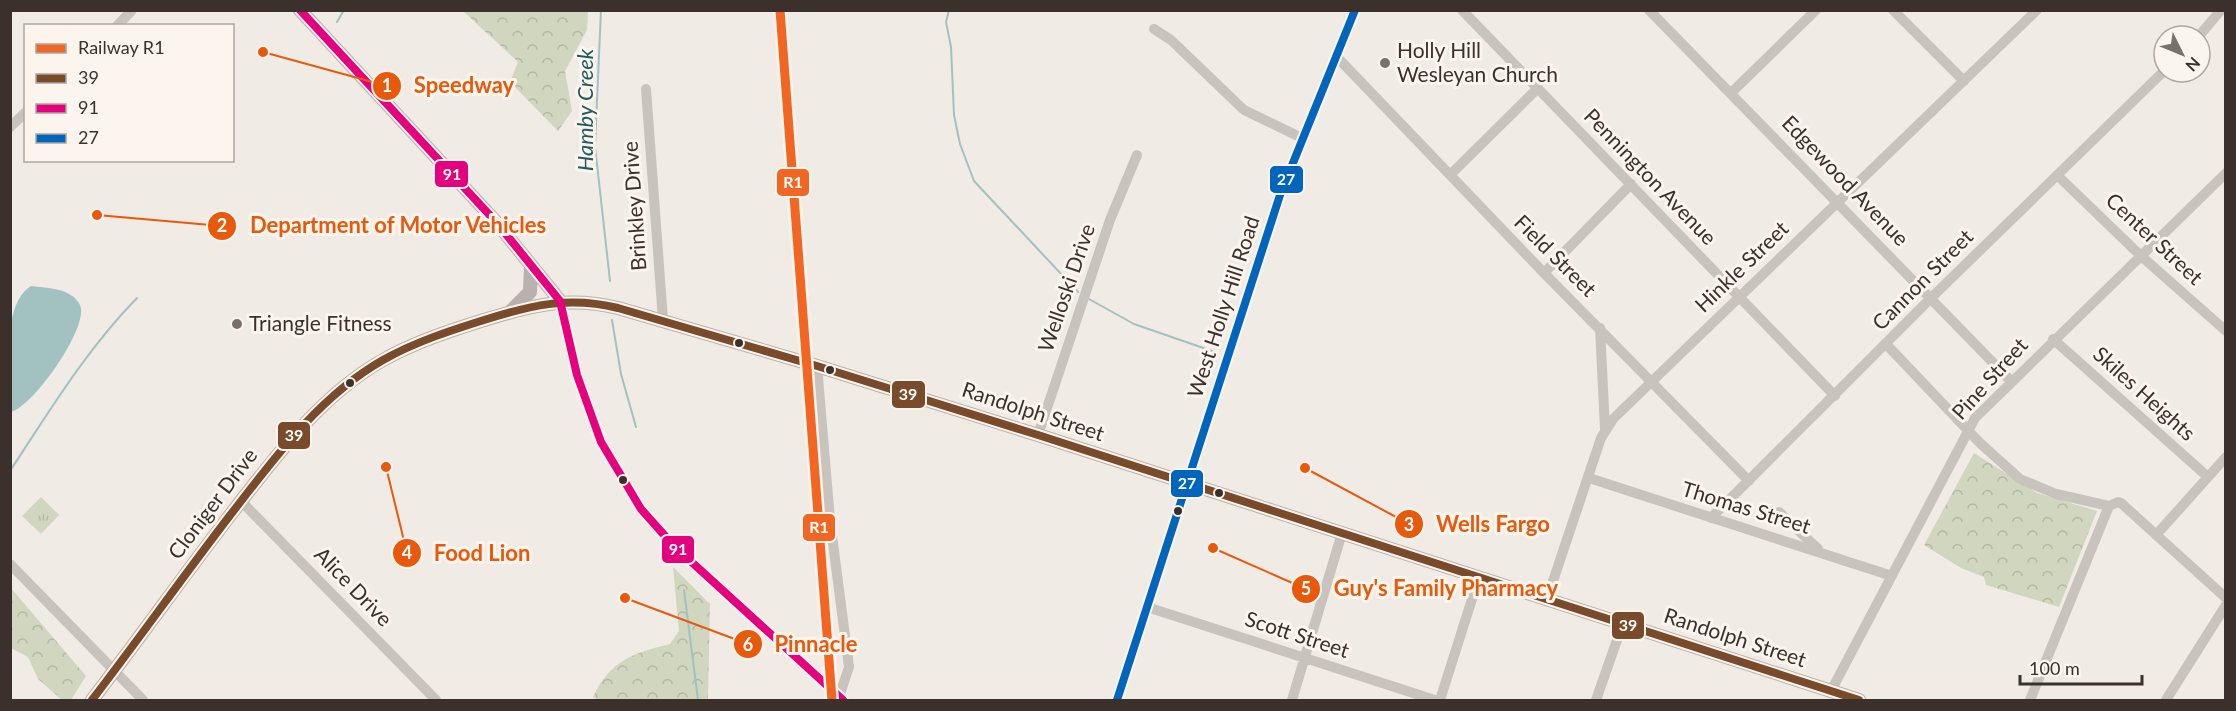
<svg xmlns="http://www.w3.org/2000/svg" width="2236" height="711" viewBox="0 0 2236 711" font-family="Lato,sans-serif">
<defs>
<pattern id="grass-tufts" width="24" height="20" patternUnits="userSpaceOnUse" patternTransform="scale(1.5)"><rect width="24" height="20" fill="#d1d6bf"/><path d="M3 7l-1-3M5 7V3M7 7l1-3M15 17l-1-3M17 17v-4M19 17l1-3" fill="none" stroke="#b4b8a4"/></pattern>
<pattern id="forest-crowns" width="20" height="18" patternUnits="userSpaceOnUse" patternTransform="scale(1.5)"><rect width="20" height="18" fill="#d1d6bf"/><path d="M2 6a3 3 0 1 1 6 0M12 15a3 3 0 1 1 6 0" fill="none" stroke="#b4b8a4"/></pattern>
</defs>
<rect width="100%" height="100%" fill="#f0ebe5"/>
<!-- grass -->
<path fill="url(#grass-tufts)" d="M41 497 59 515 41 534 22 516Z"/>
<!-- forest -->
<path fill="url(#forest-crowns)" d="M463 11H588L587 30 565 71 572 111 558 131 510 82 518 62Z
M1974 453 2037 493 2097 511 2059 607 1986 585 1984 577 1961 568 1924 545Z
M673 567 710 604 708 700H597L593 697C610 660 634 653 670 644L679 631Z
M10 587 86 676 71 700H62L38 679 28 657 11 648Z"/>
<!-- water -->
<path fill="#a1c2c1" d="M31 286C47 288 72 288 80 305 90 326 33 407 11 412 10 378 0 305 31 286Z"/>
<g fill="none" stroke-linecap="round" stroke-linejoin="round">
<!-- stream -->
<path stroke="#a1c2c1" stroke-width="2" d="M601 10 595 146 610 281
M949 10 946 22 951 47 954 115 960 144 974 181 1078 292
M337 22 344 10
M1089 299 1134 324 1215 352
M612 320 621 374 636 427
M10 471C50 410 87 349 137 298
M684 590 698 700"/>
<!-- minor -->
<path stroke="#c9c3be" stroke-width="10" d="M1462 10 1835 396
M1649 10 2011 381
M1893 10 1964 81
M117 26 132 10
M1154 29 1171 40 1244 110 1302 138
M2199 36 2221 10
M1336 56 1544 273 1749 481
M646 89 663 320
M1731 93 1816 10
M10 127 26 112
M1450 175 1538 88
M2057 175 2140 255 2226 331
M1544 273 1631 184
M560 301 577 375 601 442 641 509 674 546 843 700
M1600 328 1605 429
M2053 339 2208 477
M1886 344 1980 443 2020 479 2056 494 2109 506 2118 502 2121 503 2226 598
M817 366 830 520 849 667 839 697
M1038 435 1110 220 1137 155
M1589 478 1892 576
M241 501 436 700
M1779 512 1818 549
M1711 518 1930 299 2164 71
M2156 535 2226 457
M10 564 143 700
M1547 599 1601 438 1613 419 2037 10
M1147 607 1435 700
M1831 691 1975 418 2226 173
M1117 700 1280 195 1355 10
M1292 700 1342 533
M1440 700 1479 577
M1596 700 1623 623
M2030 700 2109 506
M2166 700 2226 605"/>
<!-- major -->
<path stroke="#b8b1ad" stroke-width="14" d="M300 10 497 223 560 301
M511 311 530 292 531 265
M92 700C138 640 182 578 228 518 273 460 318 397 383 360 415 342 449 331 484 320 532 305 569 296 618 308L817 366 1038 435 1859 700"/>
<defs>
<path id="bus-1" d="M92 700C138 640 182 578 228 518 273 460 318 397 383 360 415 342 449 331 484 320 532 305 569 296 618 308L817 366 1038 435 1859 700"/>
<path id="bus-2" d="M300 10 497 223 560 301 577 375 601 442 641 509 674 546 843 700"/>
<path id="bus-3" d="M1117 700 1280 195 1355 10"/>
</defs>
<!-- bus-1 casing -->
<use href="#bus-1" stroke="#fbf5ee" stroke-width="12"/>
<!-- bus-2 casing -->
<use href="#bus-2" stroke="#fbf5ee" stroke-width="12"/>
<!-- bus-3 casing -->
<use href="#bus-3" stroke="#fbf5ee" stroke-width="12"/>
<!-- bus-1 -->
<use href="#bus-1" stroke="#7a4b2a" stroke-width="8"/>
<!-- bus-2 -->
<use href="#bus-2" stroke="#e5007d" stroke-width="8"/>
<!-- bus-3 -->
<use href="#bus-3" stroke="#0065bd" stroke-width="8"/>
<defs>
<path id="rail-1" d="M780 10 832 700"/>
</defs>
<!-- rail-1 casing -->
<use href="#rail-1" stroke="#fbf5ee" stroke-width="14"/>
<!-- rail-1 -->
<use href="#rail-1" stroke="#f26522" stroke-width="9"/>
</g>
<!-- markers -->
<g fill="#7a716c" stroke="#fbf5ee" stroke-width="2">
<circle cx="1385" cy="63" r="6"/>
<circle cx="237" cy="324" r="6"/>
</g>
<g fill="#3b302b" stroke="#fbf5ee" stroke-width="2">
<circle cx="739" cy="343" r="5"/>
<circle cx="830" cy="370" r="5"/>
<circle cx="350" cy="383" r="5"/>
<circle cx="623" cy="480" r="5"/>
<circle cx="1219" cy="493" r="5"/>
<circle cx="1178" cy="511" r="5"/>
</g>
<g text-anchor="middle" stroke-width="6" stroke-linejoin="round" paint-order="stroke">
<!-- poi labels -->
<g font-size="21" fill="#3b302b" stroke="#fbf5ee" text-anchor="start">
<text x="1397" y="58">Holly Hill<tspan x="1397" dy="24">Wesleyan Church</tspan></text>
<text x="249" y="331">Triangle Fitness</text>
</g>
<!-- street labels -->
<g font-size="21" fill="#3b302b" stroke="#fbf5ee">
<text transform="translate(1650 177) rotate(46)" y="7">Pennington Avenue</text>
<text transform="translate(1845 181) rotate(46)" y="7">Edgewood Avenue</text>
<text transform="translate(635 206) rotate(-94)" y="7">Brinkley Drive</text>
<text transform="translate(2154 239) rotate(43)" y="7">Center Street</text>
<text transform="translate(1555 256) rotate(45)" y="7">Field Street</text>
<text transform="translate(1742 267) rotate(-44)" y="7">Hinkle Street</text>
<text transform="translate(1923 280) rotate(-45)" y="7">Cannon Street</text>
<text transform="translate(1067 288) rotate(-71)" y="7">Welloski Drive</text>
<text transform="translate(1224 307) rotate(-72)" y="7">West Holly Hill Road</text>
<text transform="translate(1990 379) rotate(-48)" y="7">Pine Street</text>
<text transform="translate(2144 394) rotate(42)" y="7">Skiles Heights</text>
<text transform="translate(1033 412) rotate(18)" y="7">Randolph Street</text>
<text transform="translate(213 504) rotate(-53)" y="7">Cloniger Drive</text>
<text transform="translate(1746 508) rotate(17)" y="7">Thomas Street</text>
<text transform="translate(353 587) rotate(46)" y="7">Alice Drive</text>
<text transform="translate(1297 635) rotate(18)" y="7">Scott Street</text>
<text transform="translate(1735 638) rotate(18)" y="7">Randolph Street</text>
</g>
<!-- water labels -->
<g font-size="22" font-style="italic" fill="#1f5a5e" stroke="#fbf5ee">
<text transform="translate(585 110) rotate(-90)" y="8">Hamby Creek</text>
</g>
</g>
<!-- callouts -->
<path fill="none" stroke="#e8590c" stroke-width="2" d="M263 52L387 86M97 215L222 226M1305 468L1409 524M386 467L407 553M1213 548L1306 589M625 598L748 644"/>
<g fill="#e8590c" stroke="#fbf5ee" stroke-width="2">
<circle cx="263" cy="52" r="6"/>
<circle cx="97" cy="215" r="6"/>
<circle cx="1305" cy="468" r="6"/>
<circle cx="386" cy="467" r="6"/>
<circle cx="1213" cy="548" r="6"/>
<circle cx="625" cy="598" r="6"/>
<circle cx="387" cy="86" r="15"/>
<circle cx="222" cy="226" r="15"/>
<circle cx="1409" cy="524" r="15"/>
<circle cx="407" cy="553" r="15"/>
<circle cx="1306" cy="589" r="15"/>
<circle cx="748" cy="644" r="15"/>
</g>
<g font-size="18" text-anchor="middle" font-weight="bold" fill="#fff">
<text x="387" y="92">1</text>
<text x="222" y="232">2</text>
<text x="1409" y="531">3</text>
<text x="407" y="559">4</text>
<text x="1306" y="595">5</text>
<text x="748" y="651">6</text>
</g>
<g font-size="22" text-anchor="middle" font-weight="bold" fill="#e8590c" stroke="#fbf5ee" stroke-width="6" stroke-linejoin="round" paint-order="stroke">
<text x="464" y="93">Speedway</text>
<text x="398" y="233">Department of Motor Vehicles</text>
<text x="1493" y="532">Wells Fargo</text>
<text x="482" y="561">Food Lion</text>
<text x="1446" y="596">Guy's Family Pharmacy</text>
<text x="816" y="652">Pinnacle</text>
</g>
<g stroke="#fbf5ee" stroke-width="2">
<rect x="434" y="160" width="35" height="28" rx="6" fill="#e5007d"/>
<rect x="1269" y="165" width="35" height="29" rx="6" fill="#0065bd"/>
<rect x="776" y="168" width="34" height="29" rx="6" fill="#f26522"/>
<rect x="891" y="380" width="35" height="29" rx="6" fill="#7a4b2a"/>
<rect x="277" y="421" width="34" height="29" rx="6" fill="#7a4b2a"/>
<rect x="1170" y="469" width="34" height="29" rx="6" fill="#0065bd"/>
<rect x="802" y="513" width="34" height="29" rx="6" fill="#f26522"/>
<rect x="661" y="535" width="34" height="29" rx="6" fill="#e5007d"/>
<rect x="1611" y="611" width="34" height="29" rx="6" fill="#7a4b2a"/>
</g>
<g font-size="16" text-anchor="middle" font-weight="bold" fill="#fff">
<text x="452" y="180">91</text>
<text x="1286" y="185">27</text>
<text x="793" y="188">R1</text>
<text x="908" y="400">39</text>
<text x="294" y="441">39</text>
<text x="1187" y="489">27</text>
<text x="819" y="533">R1</text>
<text x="678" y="555">91</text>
<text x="1628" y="631">39</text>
</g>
<!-- border -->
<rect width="2236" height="711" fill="none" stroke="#3b302b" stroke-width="24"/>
<!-- legend -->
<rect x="24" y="24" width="210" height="138" fill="#fbf5ee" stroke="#aea6a0" stroke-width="1.5"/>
<rect x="36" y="44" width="30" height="9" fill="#f26522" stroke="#aea6a0" stroke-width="1.5"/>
<text x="78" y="54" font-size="18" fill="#3b302b">Railway R1</text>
<rect x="36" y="74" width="30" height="9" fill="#7a4b2a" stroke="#aea6a0" stroke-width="1.5"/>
<text x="78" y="84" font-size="18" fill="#3b302b">39</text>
<rect x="36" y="104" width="30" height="9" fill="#e5007d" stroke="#aea6a0" stroke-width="1.5"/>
<text x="78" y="114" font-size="18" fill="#3b302b">91</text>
<rect x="36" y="134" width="30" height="9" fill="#0065bd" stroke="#aea6a0" stroke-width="1.5"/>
<text x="78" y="144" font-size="18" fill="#3b302b">27</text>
<!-- north arrow -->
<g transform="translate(2182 54) rotate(133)"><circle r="28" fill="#fbf5ee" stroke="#aea6a0" stroke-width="1.5"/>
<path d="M0-4.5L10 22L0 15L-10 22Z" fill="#7a716c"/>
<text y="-9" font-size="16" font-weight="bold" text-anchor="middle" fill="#3b302b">N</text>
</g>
<!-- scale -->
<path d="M2020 675v9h122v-9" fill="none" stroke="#3b302b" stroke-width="3"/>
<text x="2029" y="675" font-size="18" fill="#3b302b" stroke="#fbf5ee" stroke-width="4.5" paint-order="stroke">100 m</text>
</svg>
